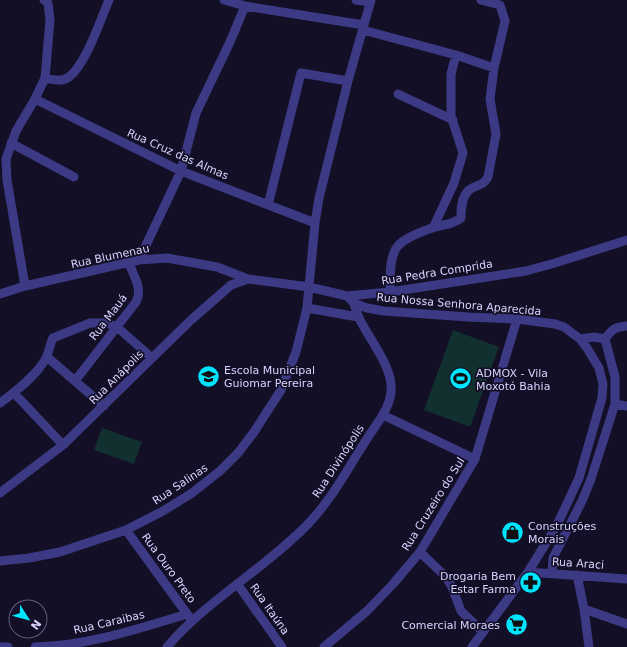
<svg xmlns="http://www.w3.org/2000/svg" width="627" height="647" viewBox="0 0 627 647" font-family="'DejaVu Sans',sans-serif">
<rect width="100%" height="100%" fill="#130f26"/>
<!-- green -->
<path fill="#12302f" d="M453 330 499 347 470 427 424 410Z
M102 428 142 442 134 464 94 450Z"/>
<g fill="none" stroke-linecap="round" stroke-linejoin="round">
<!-- minor -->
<path stroke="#3d3a85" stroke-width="9" d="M224 0 245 6 364 25
M356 0 370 2
M363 30 456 55 494 68
M45 78C53 80 62 82 69 77 86 64 100 21 109 0
M398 94 453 120
M35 99 181 171 315 223
M11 143 74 177
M268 205 301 73 348 81
M433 228 454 183 463 153 451 116V74L456 55
M139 260 181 171 196 113 230 42 245 6
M25 286 7 180 6 159 16 131 35 99 45 78 50 20 48 3 44 0
M390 292C390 280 389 257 397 247 404 238 421 232 432 228 443 224 450 226 461 218 461 210 461 198 468 191 475 184 483 187 488 177L496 134 490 99 494 68 505 21 500 5 481 0
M0 294 25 286 139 260 167 258 217 267 248 279 309 287 347 296 390 292 526 271 555 263 627 240
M347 296 354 303 367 308 384 311 468 317 517 319 555 324 564 327 580 339 587 348 599 368 603 384 602 398 579 478 556 527 528 572 472 647
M307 308 358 317
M580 339 594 337 605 339
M47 357 104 406
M75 381 136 302C143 289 134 277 129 263
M14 393 63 445
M0 403C15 392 39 374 47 356 49 351 50 344 53 338L90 323H105L116 326 152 358
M615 404 627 406
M383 415 475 459
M0 493 63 445 191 320 231 285 248 279
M126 530 190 618
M420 552 446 577 452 587 461 611 483 632
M0 561 29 558 60 552 126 530 163 511 192 493 220 471 238 453 254 432 281 390 296 352 307 308 315 223 319 198 348 81 371 0
M528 572 627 579
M552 574 553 558 582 501 591 479 615 404V377L605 339C612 329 615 327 627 326
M577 575 584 609 589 647
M238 585 282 647
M584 609 627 624
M0 647H8
M35 647C87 646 138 629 187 614
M167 647C207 600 263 570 306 526 331 501 346 471 365 442 375 425 393 407 391 385 390 364 368 337 359 318 357 313 355 308 354 303
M324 647 367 611 393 584 420 552 475 459 517 319"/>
</g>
<!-- icons -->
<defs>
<symbol id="school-disc" viewBox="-11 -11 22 22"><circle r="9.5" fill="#00e5ff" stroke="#130f26"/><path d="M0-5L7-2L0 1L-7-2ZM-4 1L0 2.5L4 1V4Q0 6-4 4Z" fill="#111"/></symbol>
<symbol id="stadium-disc" viewBox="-11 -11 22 22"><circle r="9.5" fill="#00e5ff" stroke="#130f26"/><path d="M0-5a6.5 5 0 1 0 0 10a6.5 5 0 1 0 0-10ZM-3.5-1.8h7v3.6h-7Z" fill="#111"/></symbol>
<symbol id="shop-disc" viewBox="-11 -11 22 22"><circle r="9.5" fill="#00e5ff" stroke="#130f26"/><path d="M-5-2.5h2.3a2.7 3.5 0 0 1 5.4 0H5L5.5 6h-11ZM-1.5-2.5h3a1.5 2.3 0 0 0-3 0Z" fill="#111"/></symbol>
<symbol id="pharmacy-disc" viewBox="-11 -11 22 22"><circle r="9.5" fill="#00e5ff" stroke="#130f26"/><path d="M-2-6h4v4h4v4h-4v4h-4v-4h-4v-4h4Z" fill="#111"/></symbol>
<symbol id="supermarket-disc" viewBox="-11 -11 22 22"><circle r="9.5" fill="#00e5ff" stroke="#130f26"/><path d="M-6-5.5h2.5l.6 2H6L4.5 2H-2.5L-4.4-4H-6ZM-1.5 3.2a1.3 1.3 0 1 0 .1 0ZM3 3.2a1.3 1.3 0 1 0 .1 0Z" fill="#111"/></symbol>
</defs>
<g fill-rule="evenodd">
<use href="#school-disc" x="196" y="364" width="25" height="25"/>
<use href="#stadium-disc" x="448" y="366" width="25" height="25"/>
<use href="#shop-disc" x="500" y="520" width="25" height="25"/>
<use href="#pharmacy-disc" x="518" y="570" width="25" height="25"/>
<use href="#supermarket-disc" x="504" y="612" width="25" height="25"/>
</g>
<g text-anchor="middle" stroke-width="3.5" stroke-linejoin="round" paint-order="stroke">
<!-- street labels -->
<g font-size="11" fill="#d9d4ff" stroke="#130f26">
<text transform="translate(178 154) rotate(24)" y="4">Rua Cruz das Almas</text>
<text transform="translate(110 256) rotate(-12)" y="4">Rua Blumenau</text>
<text transform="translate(437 272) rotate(-9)" y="4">Rua Pedra Comprida</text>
<text transform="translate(459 304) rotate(5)" y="4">Rua Nossa Senhora Aparecida</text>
<text transform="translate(108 317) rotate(-53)" y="4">Rua Mauá</text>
<text transform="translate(116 377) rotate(-45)" y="4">Rua Anápolis</text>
<text transform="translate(338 461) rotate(-57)" y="4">Rua Divinópolis</text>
<text transform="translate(180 484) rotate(-34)" y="4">Rua Salinas</text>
<text transform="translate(433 504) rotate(-58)" y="4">Rua Cruzeiro do Sul</text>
<text transform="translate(578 563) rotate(4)" y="4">Rua Araci</text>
<text transform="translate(169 568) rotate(54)" y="4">Rua Ouro Preto</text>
<text transform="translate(270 609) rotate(55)" y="4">Rua Itaúna</text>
<text transform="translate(109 622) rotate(-13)" y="4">Rua Caraibas</text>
</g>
<!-- poi labels -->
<g font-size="11" fill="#d9d4ff" stroke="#130f26" text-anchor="start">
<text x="224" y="374">Escola Municipal<tspan x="224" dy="13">Guiomar Pereira</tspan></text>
<text x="476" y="377">ADMOX - Vila<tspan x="476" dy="13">Moxotó Bahia</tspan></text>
<text x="528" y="530">Construções<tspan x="528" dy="13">Morais</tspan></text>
<text x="516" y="580" text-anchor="end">Drogaria Bem<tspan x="516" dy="13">Estar Farma</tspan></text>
<text x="500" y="629" text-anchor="end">Comercial Moraes</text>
</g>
</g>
<!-- north arrow -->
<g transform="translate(28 619) rotate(126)"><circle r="19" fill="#130f26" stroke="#625e7d"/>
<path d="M0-3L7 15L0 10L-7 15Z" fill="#00e5ff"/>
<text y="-6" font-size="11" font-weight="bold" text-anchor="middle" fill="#d9d4ff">N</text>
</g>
</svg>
